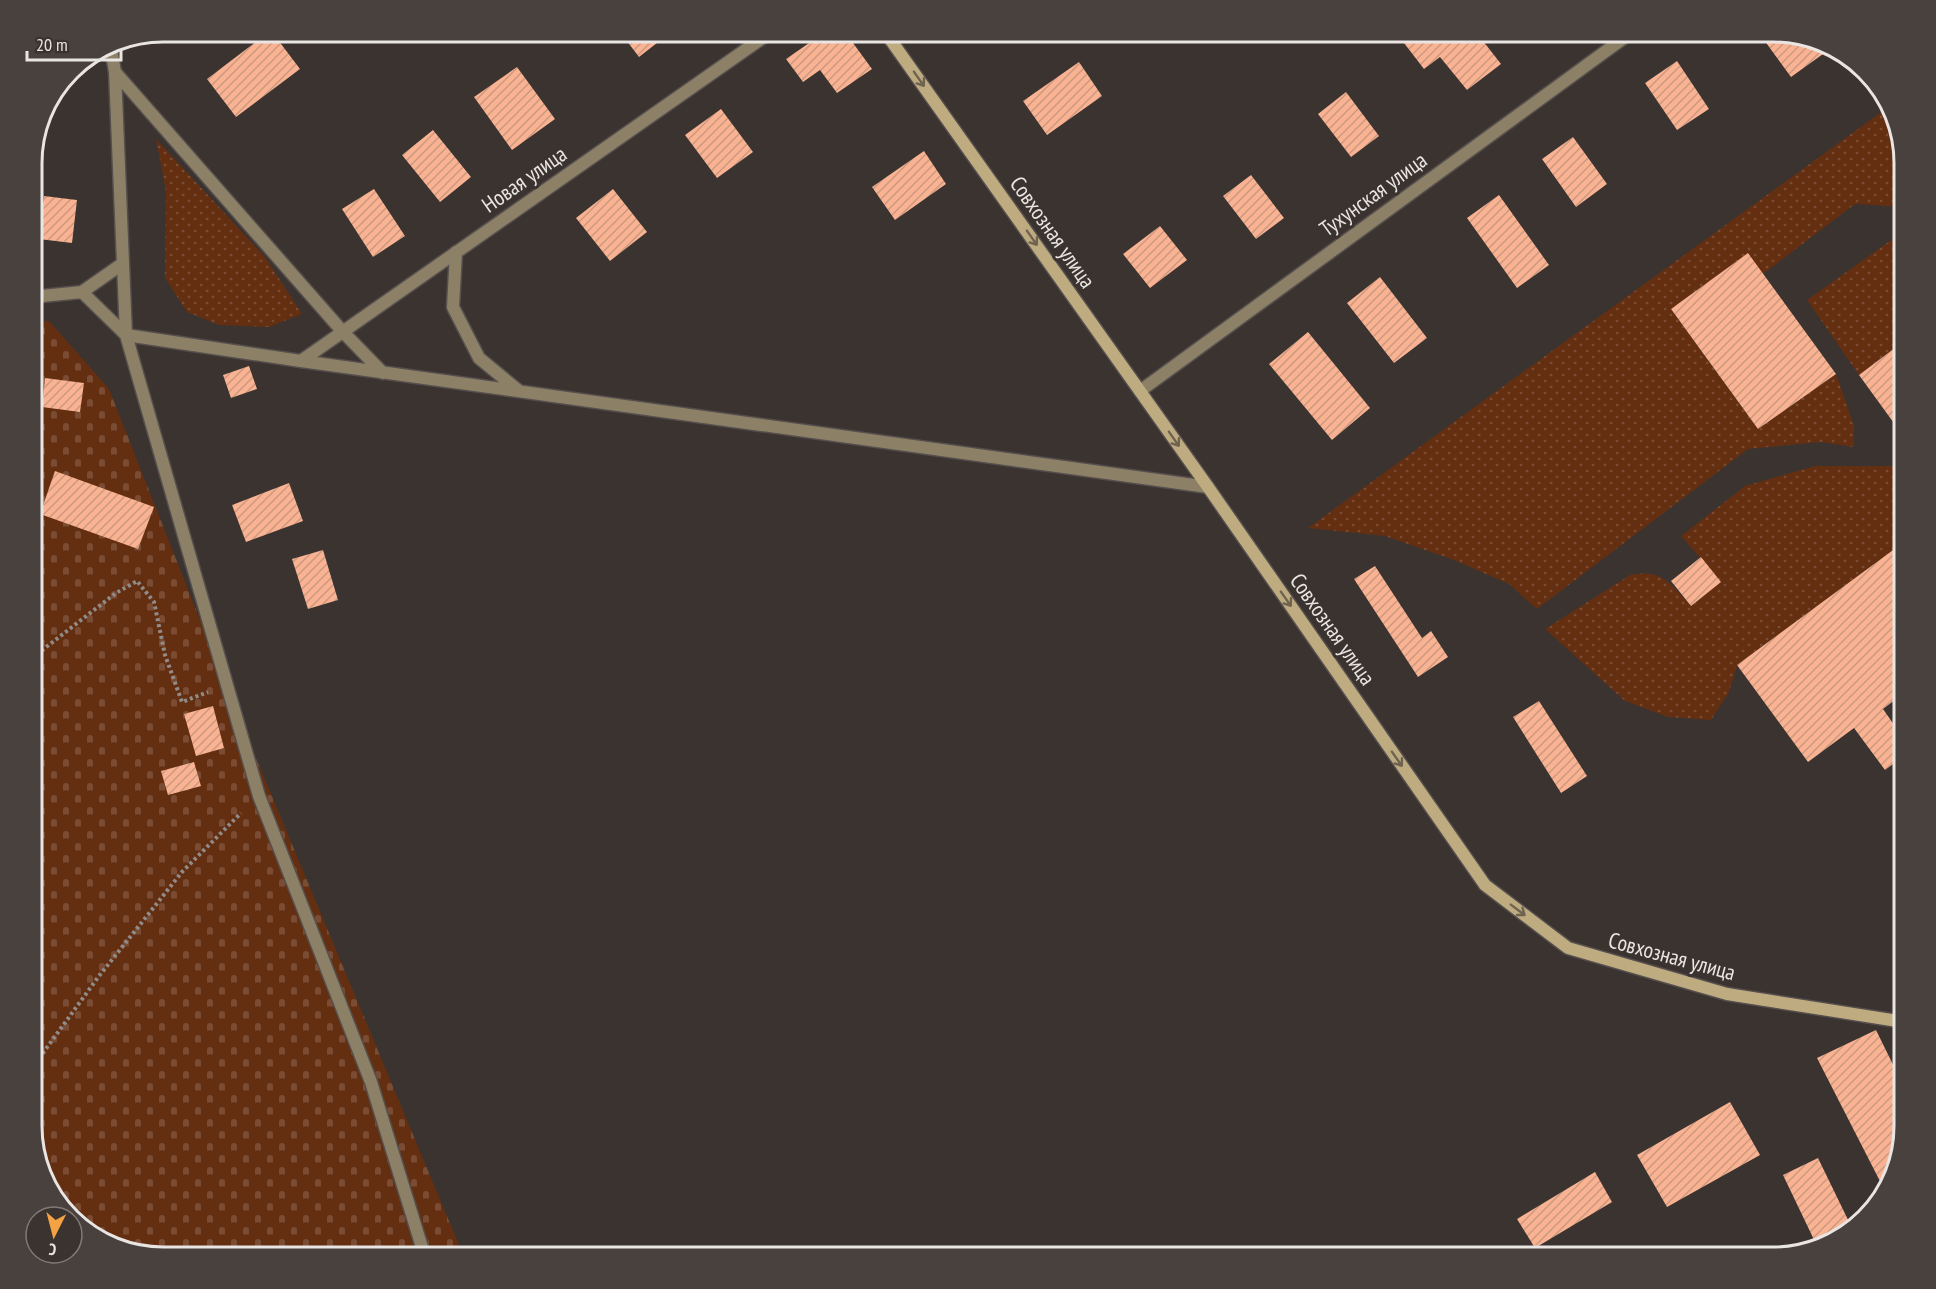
<svg xmlns="http://www.w3.org/2000/svg" width="1936" height="1289" viewBox="0 0 1936 1289" font-family="'PT Sans Narrow',sans-serif">
<defs>
<pattern id="grass-dots" width="8" height="8" patternUnits="userSpaceOnUse" patternTransform="scale(1.5)"><rect width="8" height="8" fill="#642e11"/><path d="M2 2h.1M6 6h.1" fill="none" stroke="#7a4c34" stroke-width="1.8" stroke-linecap="round"/></pattern>
<pattern id="cemetery-stones" width="16" height="16" patternUnits="userSpaceOnUse" patternTransform="scale(1.5)"><rect width="16" height="16" fill="#642e11"/><path d="M2 7V4a2 2 0 0 1 4 0v3zM10 15v-3a2 2 0 0 1 4 0v3z" fill="#7a4c34"/></pattern>
<pattern id="building-hatch" width="6" height="6" patternUnits="userSpaceOnUse" patternTransform="scale(1.5)"><rect width="6" height="6" fill="#f9b393"/><path d="M-1 1l2-2M0 6l6-6M5 7l2-2" fill="none" stroke="#cc987f"/></pattern>
</defs>
<rect width="100%" height="100%" fill="#3a3330"/>
<!-- grass -->
<path fill="url(#grass-dots)" d="M1891 105 1904 162V207L1855 204 1763 274 1748 254 1671 309 1758 429 1836 374 1854 426V447L1821 442 1748 449 1537 609 1509 584 1454 560 1385 536 1308 528Z
M156 139 265 257 302 314 269 327 219 325 187 312 165 278 166 191Z
M1904 231V341L1859 375 1807 300Z
M1815 466H1904V542L1737 665 1729 692 1711 720 1668 717 1625 701 1545 629 1630 575C1663 568 1671 585 1691 606L1721 582 1681 536 1745 486Z"/>
<!-- cemetery -->
<path fill="url(#cemetery-stones)" d="M32 321H49L109 389 226 686 464 1257H162L89 1235 49 1192 32 1135Z"/>
<!-- building -->
<path fill="url(#building-hatch)" d="M269 32H272L300 69 236 117 207 79Z
M620 32H671L639 57Z
M825 32H845L872 69 837 93 820 70 803 82 786 59Z
M1400 32H1476L1501 64 1467 90 1440 57 1424 69 1397 34Z
M1761 32H1774L1830 49 1791 77 1759 33Z
M1677 61 1709 109 1677 130 1645 83Z
M1079 62 1102 96 1047 135 1023 101Z
M517 67 555 119 512 150 474 97Z
M1346 92 1379 136 1351 157 1318 114Z
M721 109 753 152 717 178 685 135Z
M433 130 471 177 440 202 402 155Z
M1573 137 1607 184 1576 207 1542 159Z
M924 151 946 184 895 220 872 187Z
M1251 175 1284 218 1256 239 1223 196Z
M374 189 405 236 373 257 342 209Z
M613 189 647 232 610 261 576 218Z
M1499 195 1549 265 1517 288 1467 218Z
M44 196 77 200 72 243 39 239Z
M1160 226 1187 260 1150 288 1123 254Z
M1748 253 1836 374 1758 429 1671 309Z
M1380 277 1427 338 1394 363 1347 303Z
M1308 332 1370 408 1332 440 1269 364Z
M1904 341V437L1859 375Z
M249 366 257 389 231 398 223 375Z
M45 378 84 383 80 412 42 407Z
M55 471 154 507 138 549 40 514Z
M289 483 303 521 246 542 232 505Z
M1904 542V693L1883 709 1904 739V756L1885 770 1854 728 1808 762 1737 665Z
M323 550 338 600 308 609 292 559Z
M1701 557 1721 582 1691 606 1671 581Z
M1375 566 1422 638 1431 631 1448 657 1418 677 1354 579Z
M1539 701 1587 776 1561 793 1513 717Z
M213 706 224 748 196 756 184 714Z
M194 762 201 786 168 795 161 771Z
M1876 1030 1904 1087V1127L1885 1191 1817 1058Z
M1730 1102 1760 1155 1667 1207 1637 1155Z
M1818 1158 1852 1228 1839 1240 1817 1246 1783 1175Z
M1595 1172 1612 1202 1535 1248 1517 1219Z"/>
<g fill="none" stroke-linecap="round" stroke-linejoin="round">
<defs>
<path id="lane" d="M115 72 343 332 383 373
M456 252 453 307 479 358 519 391
M301 361 1208 487"/>
<path id="street" d="M110 43 115 72 126 335 259 796 371 1082 425 1257
M82 292 122 264
M32 297 82 292 126 335 301 361 771 32
M1140 391 1632 32"/>
<path id="secondary" d="M885 32 1208 487 1485 885 1568 948 1727 994 1904 1022"/>
</defs>
<!-- lane casing -->
<use href="#lane" stroke="#564f4d" stroke-width="15"/>
<!-- street casing -->
<use href="#street" stroke="#564f4d" stroke-width="15"/>
<!-- secondary casing -->
<use href="#secondary" stroke="#564f4d" stroke-width="15"/>
<!-- path -->
<path stroke="#918c89" stroke-width="4" stroke-dasharray="3 3" stroke-linecap="butt" d="M32 658 116 593 137 581 154 602 165 655 182 702 208 692
M32 1068 99 976 182 872 241 813"/>
<!-- lane -->
<use href="#lane" stroke="#8c8166" stroke-width="12"/>
<!-- street -->
<use href="#street" stroke="#8c8166" stroke-width="12"/>
<!-- secondary -->
<use href="#secondary" stroke="#beac80" stroke-width="12"/>
</g>
<!-- one-way arrows -->
<defs><path id="oneway-shaft" d="M-6 0H5M1.5-3L5.5 0L1.5 3" fill="none" stroke-width="1.6" stroke-linecap="round" stroke-linejoin="round" transform="scale(1.5)"/></defs>
<g stroke="#6f6350">
<use href="#oneway-shaft" transform="translate(919 79) rotate(55)"/>
<use href="#oneway-shaft" transform="translate(1032 238) rotate(55)"/>
<use href="#oneway-shaft" transform="translate(1174 439) rotate(55)"/>
<use href="#oneway-shaft" transform="translate(1286 599) rotate(55)"/>
<use href="#oneway-shaft" transform="translate(1397 759) rotate(55)"/>
<use href="#oneway-shaft" transform="translate(1518 910) rotate(37)"/>
</g>
<g text-anchor="middle" stroke-width="6" stroke-linejoin="round" paint-order="stroke">
<!-- street labels -->
<g font-size="22" fill="#e9e5e3" stroke="#3a3330">
<text transform="translate(524 179) rotate(-35)" y="8">Новая улица</text>
<text transform="translate(1373 194) rotate(-36)" y="8">Тухунская улица</text>
<text transform="translate(1053 232) rotate(55)" y="8">Совхозная улица</text>
<text transform="translate(1333 629) rotate(55)" y="8">Совхозная улица</text>
<text transform="translate(1672 956) rotate(15)" y="8">Совхозная улица</text>
</g>
</g>
<!-- crop -->
<path d="M0 0H1936V1289H0ZM163 42H1773A121 121 0 0 1 1894 163V1126A121 121 0 0 1 1773 1247H163A121 121 0 0 1 42 1126V163A121 121 0 0 1 163 42Z" fill="#48413e" fill-rule="evenodd"/>
<path fill="none" stroke="#e9e5e3" stroke-width="3" d="M163 42H1773A121 121 0 0 1 1894 163V1126A121 121 0 0 1 1773 1247H163A121 121 0 0 1 42 1126V163A121 121 0 0 1 163 42Z"/>
<!-- north arrow -->
<g transform="translate(54 1235) rotate(186)"><circle r="28" fill="#3a3330" stroke="#807a78" stroke-width="1.5"/>
<path d="M0-4.5L10 22L0 15L-10 22Z" fill="#f4a344"/>
<text y="-9" font-size="16" font-weight="bold" text-anchor="middle" fill="#e9e5e3">С</text>
</g>
<!-- scale -->
<path d="M27 51v9h94v-9" fill="none" stroke="#e9e5e3" stroke-width="3"/>
<text x="36" y="51" font-size="18" fill="#e9e5e3" stroke="#3a3330" stroke-width="4.5" paint-order="stroke">20 m</text>
</svg>
